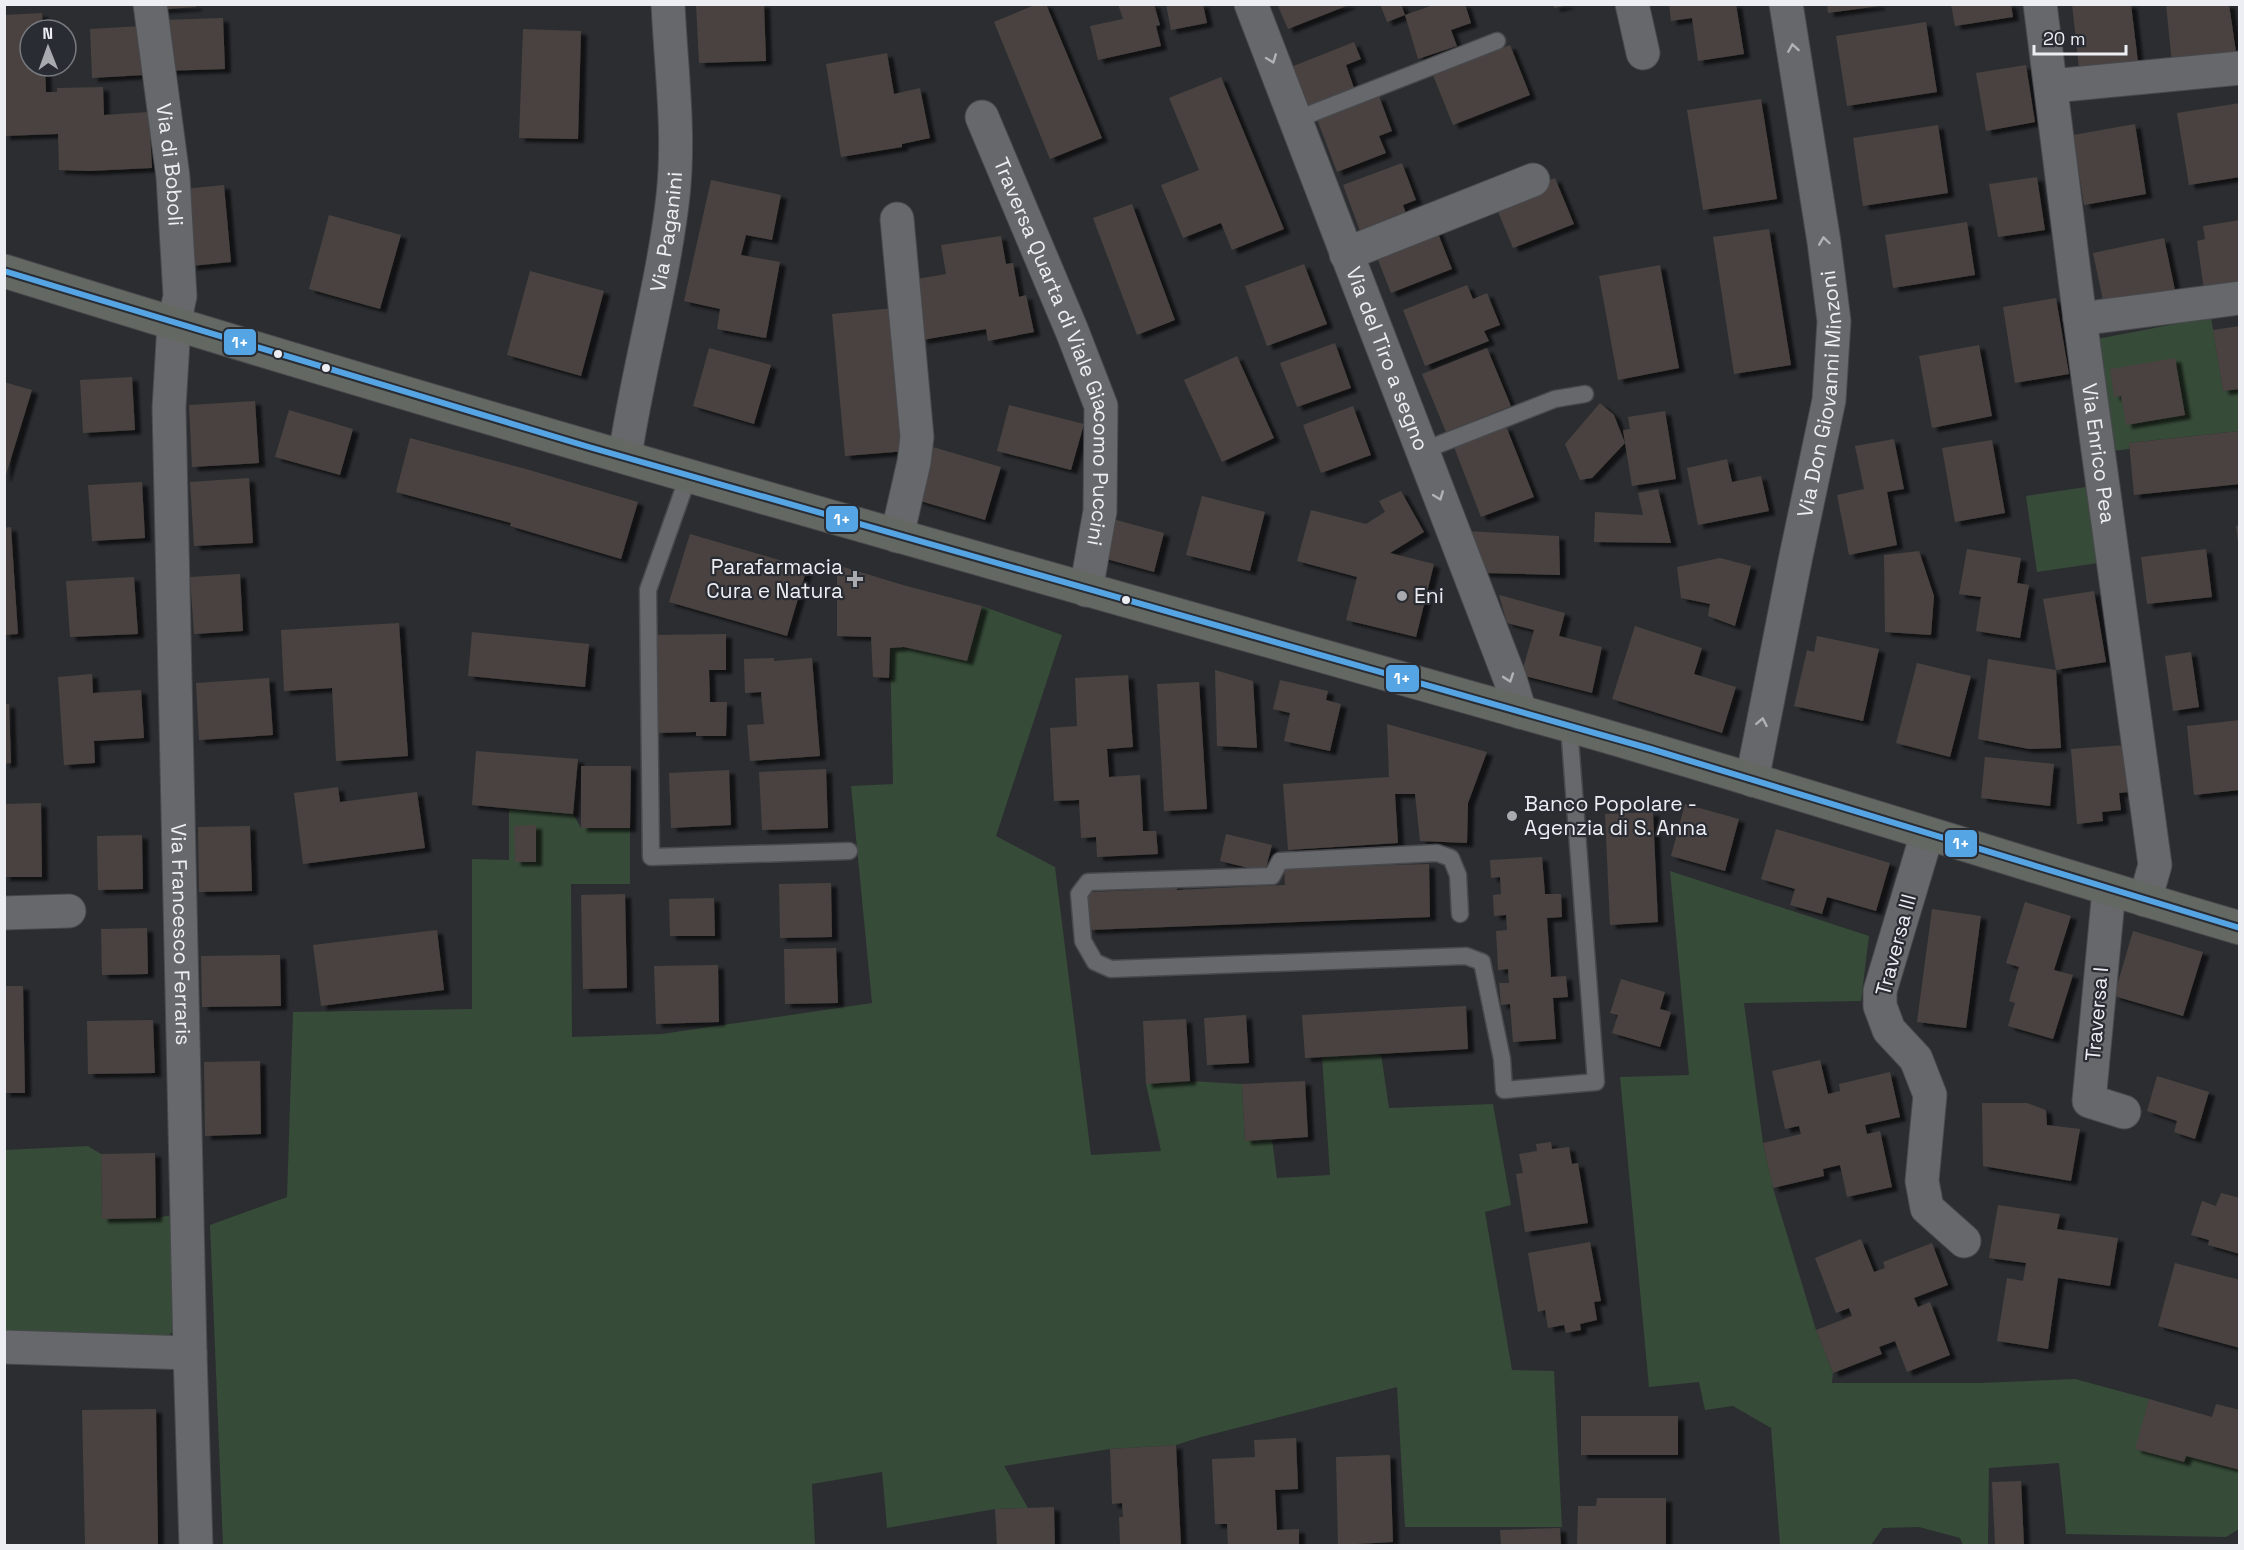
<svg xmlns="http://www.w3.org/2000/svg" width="2244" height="1550" viewBox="0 0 2244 1550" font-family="'Space Grotesk',sans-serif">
<defs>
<filter id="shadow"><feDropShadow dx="6" dy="4" stdDeviation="1.5" flood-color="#0009"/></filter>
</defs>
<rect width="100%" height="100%" fill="#2c2d31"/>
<!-- green -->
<path fill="#364b38" d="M2211 317 2223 391 2239 389V431L2129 443V449L2113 451 2097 339Z
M2093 486 2105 562 2037 572 2026 496Z
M982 606 1062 635 996 836 1055 867 1091 1155 1161 1151 1146 1084 1190 1081 1242 1084 1245 1141 1272 1139 1277 1178 1330 1175 1322 1057 1381 1054 1389 1108 1493 1104 1511 1205 1485 1212 1512 1370 1554 1371 1562 1527H1405L1397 1387 1201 1437 1176 1445 1110 1449 1004 1466 1028 1508 995 1509 887 1528 882 1472 812 1484 815 1545H223L210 1225 287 1197 293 1012 472 1009V859L509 860V808L573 814 581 828H630V884H571L572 1037 662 1034 872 1003 851 786 893 784 890 648 904 647 967 661Z
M1670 871 1869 936 1861 1001 1744 1003 1763 1143 1773 1188 1816 1330 1833 1373 1832 1383H1979L2075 1379 2149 1399 2136 1449 2183 1462 2186 1456 2239 1470V1529L2226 1537 2066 1534 2059 1463 1989 1468 1988 1545H1963L1960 1538 1919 1527 1883 1528 1871 1545H1780L1771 1428 1733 1406 1705 1410 1699 1382 1649 1387 1620 1077 1689 1075Z
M88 1146 101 1154 102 1219 156 1218 172 1215 175 1329 164 1340 5 1334 4 1150Z"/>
<!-- building -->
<path fill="#48433f" filter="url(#shadow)" d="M696 4H764L766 61 699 63Z
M1037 4H1046L1102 138 1050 159 994 22Z
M1118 4H1154L1160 25 1156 26 1161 46 1098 60 1090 26 1123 19Z
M1166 4H1203L1207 23 1171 30Z
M1277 4H1349V5L1288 29Z
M1380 4H1401L1405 15 1387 22Z
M1436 4H1465L1471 23 1451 30 1457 46 1418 59 1405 15Z
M1554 4H1568V5L1554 8Z
M1669 4H1736L1744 54 1698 61 1692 18 1671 21Z
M1827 4H1879V6L1828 13Z
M1951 4H2011L2013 17 1955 26Z
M2072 4H2131L2138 62 2079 68Z
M2166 4H2229L2237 59 2172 64Z
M152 5H196V7L153 10Z
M42 13 43 30H30V66H45L46 92H57V88L103 87 104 115 149 112 152 168 89 171 59 170 58 134 4 136V15Z
M223 18 225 69 163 71 162 20Z
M1926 22 1937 92 1847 106 1836 36Z
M142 26 144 75 92 78 90 29Z
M523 29 581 31 578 139 519 138Z
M1354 42 1361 59 1346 65 1354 88 1306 107 1291 67Z
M1510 45 1530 95 1453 125 1433 75Z
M887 53 894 94 920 88 930 138 902 144V147L841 157 826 64Z
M2026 65 2035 122 1986 131 1976 73Z
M1221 77 1284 229 1232 250 1221 223 1183 238 1161 185 1199 170 1169 98Z
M1379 96 1392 131 1379 136 1386 153 1337 172 1317 119Z
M1761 99 1777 199 1703 210 1687 110Z
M2240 103V177L2189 185 2177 113Z
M2135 124 2146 194 2084 205 2073 135Z
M1938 125 1948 193 1863 206 1853 138Z
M1402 163 1416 200 1403 205 1409 222 1363 239 1343 185Z
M2037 177 2045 230 1998 237 1989 184Z
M1555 178 1574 224 1513 248 1494 202Z
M711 180 781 195 772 240 746 235 741 255 780 262 766 338 717 329 720 309 684 301Z
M224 185 231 262 191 266 184 189Z
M1132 204 1175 320 1137 335 1093 218Z
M329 215 401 235 380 309 309 289Z
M2240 220V284L2204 290 2197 241 2205 239 2203 226Z
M1967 222 1975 275 1893 288 1885 235Z
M1434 223 1452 269 1391 293 1373 247Z
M1769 229 1791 365 1734 374 1713 237Z
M1001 236 1006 264 1013 263 1019 297 1026 295 1034 332 988 341 986 329 922 340 911 280 946 274 941 245Z
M2164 238 2175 290 2104 305 2093 253Z
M1304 264 1327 324 1267 346 1245 286Z
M1660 265 1679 368 1618 380 1599 276Z
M530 271 604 291 581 376 507 355Z
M1467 285 1473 299 1487 293 1500 325 1484 331 1489 341 1425 366 1403 310Z
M2056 298 2069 374 2015 383 2003 307Z
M894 308 907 451 845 456 832 314Z
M2240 326V389L2223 391 2213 330Z
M1335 343 1351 388 1297 407 1280 363Z
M1979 345 1992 416 1932 428 1919 356Z
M709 348 771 365 754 424 693 406Z
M1487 348 1511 406 1446 432 1422 374Z
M1237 356 1274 438 1222 462 1184 380Z
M2175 358 2185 415 2126 425 2121 396 2114 397 2110 369Z
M132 377 135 430 83 433 80 380Z
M4 382 32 390 5 478H4Z
M255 401 259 463 192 467 189 405Z
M1600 403 1614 415 1625 443 1623 430 1630 429 1628 417 1665 411 1676 479 1632 486 1625 443 1592 478 1580 480 1565 444Z
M1009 405 1084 424 1071 470 997 451Z
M1353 406 1371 455 1321 473 1303 425Z
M289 410 353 429 340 475 275 457Z
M1506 426 1534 497 1481 517 1454 447Z
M2240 431V484L2134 495 2129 443Z
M410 438 526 469 638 502 621 559 510 526 511 523 396 492Z
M1894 439 1904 489 1887 492 1897 545 1849 555 1837 495 1864 489 1855 446Z
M1992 440 2005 513 1955 522 1942 448Z
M926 445 1001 467 985 520 910 498Z
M1727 459 1732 482 1761 476 1769 511 1698 525 1687 468Z
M249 478 253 543 194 546 190 482Z
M142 482 145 538 92 541 88 485Z
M1658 489 1671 543 1594 542 1595 512 1643 515 1638 493Z
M1401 491 1424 532 1390 553 1434 564 1416 637 1346 620 1357 577 1297 561 1311 510 1366 524 1385 512 1379 501Z
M1202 496 1265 512 1250 571 1186 555Z
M1109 518 1164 533 1154 572 1099 557Z
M2240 525V542H2238L2236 526Z
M11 527 18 634 4 635V528Z
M1465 531 1559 536 1560 575 1484 573Z
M690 534 807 568 787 636 669 602Z
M1967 549 2021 558 2017 583 2029 585 2020 638 1976 631 1981 597 1959 594Z
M2206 549 2212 597 2147 604 2141 557Z
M1919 551 1934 596 1931 635 1885 632 1884 555Z
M1720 558 1751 566 1735 626 1708 616 1710 604 1681 598 1677 567Z
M837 565 903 585 982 606 967 661 904 647 890 648 889 678 873 677 871 637 837 636Z
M240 574 243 631 194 634 190 577Z
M134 577 138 634 70 637 66 581Z
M2094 591 2106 662 2056 670 2061 748 2029 749 1978 739 1988 659 2056 670 2043 599Z
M1499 595 1565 613 1559 636 1602 647 1592 693 1521 675 1534 630 1507 623Z
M399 623 408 756 336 761 332 688 284 691 281 630Z
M1635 626 1702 648 1694 674 1736 687 1722 733 1612 699Z
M472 632 589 644 585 687 468 676Z
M726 634V670H709L710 702H727L726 736H696V732L657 733 655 635Z
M1817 636 1879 649 1863 721 1794 706 1807 650 1814 652Z
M2191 652 2199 707 2173 711 2165 656Z
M774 658V661L812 658 820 756 750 761 747 725 764 724 761 692 745 693 744 659Z
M1917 663 1971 676 1950 757 1896 743Z
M1215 670 1253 681 1257 748 1217 746Z
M92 674 93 693 141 690 144 738 94 741 95 763 64 765 58 677Z
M1128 675 1133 747 1107 749 1109 777 1140 775 1143 831H1156L1158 854 1097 857 1096 837 1081 838 1079 800 1054 801 1050 728 1077 726 1075 678Z
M269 678 273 735 199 740 196 683Z
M1280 680 1328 691 1326 700 1341 704 1330 751 1284 741 1290 713 1273 709Z
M1199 682 1207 809 1164 811 1157 684Z
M4 704H9L11 763 4 764Z
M2240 720V790L2194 795 2187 726Z
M1387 724 1487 752 1468 803 1467 843 1420 841 1415 794H1395L1398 843 1288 850 1283 784 1389 777Z
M2125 745 2129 792 2119 793 2121 810 2102 812 2103 821 2077 824 2071 749Z
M476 751 578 759 573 814 472 805Z
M1985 757 2054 764 2050 806 1981 798Z
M581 766H631L630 828H581Z
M826 769 828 828 762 830 759 772Z
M729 770 731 825 671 828 669 773Z
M338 787 340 802 417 792 425 848 303 864 294 793Z
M41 803 42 877H4V804Z
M1685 804 1739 819 1725 871 1671 856Z
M1653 812 1658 922 1610 925 1605 814Z
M536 825V862H515L514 826Z
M250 826 252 891 199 892 198 827Z
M1776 829 1890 863 1876 911 1827 897 1822 914 1790 905 1795 889 1761 879Z
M1226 834 1272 845 1265 872 1220 861Z
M142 835 143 889 98 890 97 836Z
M1542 857 1545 894H1561L1562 917 1547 918 1551 977 1566 976 1568 997 1553 998 1556 1039 1513 1042 1510 1004 1501 1005 1499 983H1509L1508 969 1498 970 1497 948 1496 931 1507 930 1506 915 1494 916 1493 895 1501 894 1500 877 1491 878 1490 860Z
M1429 864 1430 917 1089 930 1088 892 1144 890V885L1177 883V890L1285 885 1284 868Z
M831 883 832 937 780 938 779 884Z
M625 894 627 988 583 989 581 895Z
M714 898 715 936H670L669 899Z
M2025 902 2071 916 2054 970 2073 975 2053 1039 2008 1026 2015 1003 2009 1001 2019 967 2006 963Z
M1932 909 1981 916 1966 1028 1917 1022Z
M147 928 148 974 102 975 101 929Z
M437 930 444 990 321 1006 313 945Z
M2133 931 2203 952 2183 1016 2114 996Z
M836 948 838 1003 785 1004 784 949Z
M280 955 281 1006 202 1007 201 956Z
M718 965 719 1022 656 1024 654 966Z
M1621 979 1665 992 1660 1009 1671 1012 1660 1047 1612 1033 1618 1015 1610 1013Z
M4 986H23L25 1093H4Z
M1466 1006 1468 1049 1305 1058 1302 1015Z
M1246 1015 1249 1063 1207 1065 1204 1018Z
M1186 1019 1190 1081 1146 1084 1143 1021Z
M153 1020 155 1073 88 1074 87 1021Z
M1820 1060 1828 1094 1840 1091 1839 1084 1890 1072 1900 1117 1865 1125 1867 1134 1880 1131 1892 1187 1847 1197 1840 1165 1823 1169 1824 1176 1773 1188 1763 1143 1801 1134 1799 1126 1785 1129 1772 1071Z
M260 1061 261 1134 205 1136 204 1062Z
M2157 1076 2209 1092 2195 1139 2174 1132 2177 1121 2147 1111Z
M1305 1081 1308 1137 1245 1141 1242 1084Z
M1982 1103H2027L2046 1110 2047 1125 2080 1129 2071 1181 1983 1166Z
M1551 1142 1552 1149 1569 1147 1572 1164 1578 1163 1588 1223 1525 1232 1516 1174 1523 1173 1519 1154 1537 1151 1536 1144Z
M155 1153 156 1218 102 1219 101 1154Z
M2221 1193 2240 1198V1254L2208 1245 2209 1240 2191 1235 2202 1201 2216 1206Z
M1998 1205 2060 1214 2057 1229 2118 1238 2110 1286 2058 1278 2048 1349 1997 1341 2007 1278 2023 1281 2026 1263 1989 1258Z
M1861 1239 1874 1272 1885 1268 1883 1262 1932 1243 1948 1285 1914 1298 1918 1307 1930 1302 1950 1355 1907 1372 1895 1341 1879 1347 1882 1354 1833 1373 1816 1330 1852 1316 1849 1308 1836 1313 1815 1258Z
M1590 1242 1601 1301 1594 1302 1597 1320 1580 1324 1581 1330 1566 1333 1564 1325 1548 1328 1545 1310 1538 1312 1528 1253Z
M2175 1263 2240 1280V1348L2158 1326Z
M2149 1399 2212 1417 2216 1404 2240 1410V1470L2186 1456 2184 1462 2135 1449Z
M156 1409 158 1545H85L82 1410Z
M1581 1416H1678V1455H1581Z
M1296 1438 1298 1489 1275 1490 1277 1530 1299 1529V1545H1228L1227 1524H1215L1212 1459 1255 1457 1254 1440Z
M1176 1445 1181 1545H1120L1119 1517H1123L1122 1503 1112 1504 1110 1449Z
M1390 1455 1393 1542 1338 1545 1336 1457Z
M2021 1481 2024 1545H1995L1992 1482Z
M1597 1498H1666V1545H1577L1578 1506H1596Z
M1054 1507 1055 1545H997L995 1509Z
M1560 1528 1561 1545H1501L1500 1530Z"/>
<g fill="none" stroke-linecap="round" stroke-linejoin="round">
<defs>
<path id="service" d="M1295 120 1497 41
M1422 451 1555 399 1585 394
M689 474 648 590 651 857 849 851
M1460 914 1458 875 1451 858 1437 853 1280 861 1272 876 1088 882 1079 894 1083 941 1095 962 1111 969 1466 956 1482 962 1502 1059 1504 1090 1596 1082 1569 726"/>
<g id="minor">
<path id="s1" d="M150 4 173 177 180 296 174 324 169 408 190 1353 196 1546"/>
<path id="s2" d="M1251 4 1510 679 1520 712"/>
<path d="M1632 4 1643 53"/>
<path id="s3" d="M2040 4 2080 319 2155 865 2145 900"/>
<path d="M2052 86 2240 68"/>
<path id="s4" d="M982 117 1072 331 1101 406 1100 511 1086 590"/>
<path d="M1346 254 1533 180"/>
<path d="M2080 319 2240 298"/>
<path id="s5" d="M625 456C638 369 663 284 673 196 680 132 671 68 668 4"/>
<path d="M897 536 914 462 917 437 897 219"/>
<path id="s6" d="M1752 780 1795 561 1829 400 1834 321 1824 242 1786 4"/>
<path d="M1927 834 1880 991V1006L1889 1030 1916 1059 1930 1095 1922 1181 1927 1208 1964 1241"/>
<path d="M2109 890 2089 1101 2124 1112"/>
<path d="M4 913 69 911"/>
<path d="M4 1347 190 1353"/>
</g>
<path id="primary" d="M4 271C522 433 1045 577 1567 725 1792 789 2015 862 2240 928"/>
</defs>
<!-- service casing -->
<use href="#service" stroke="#48494d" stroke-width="19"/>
<!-- minor casing -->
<use href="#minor" stroke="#48494d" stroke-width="35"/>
<!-- primary casing -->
<use href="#primary" stroke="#48494d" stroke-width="35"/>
<!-- service -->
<use href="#service" stroke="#67686b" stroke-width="16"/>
<!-- minor -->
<use href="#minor" stroke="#67686b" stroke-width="33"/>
<!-- primary -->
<use href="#primary" stroke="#636862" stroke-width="33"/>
<defs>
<path id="bus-1" d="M4 271 589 447 1651 749 2240 928"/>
</defs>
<!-- bus-1 casing -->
<use href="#bus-1" stroke="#2a2c33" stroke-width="10"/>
<!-- bus-1 -->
<use href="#bus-1" stroke="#55a5e4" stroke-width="6"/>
</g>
<!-- one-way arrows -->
<defs><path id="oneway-chevron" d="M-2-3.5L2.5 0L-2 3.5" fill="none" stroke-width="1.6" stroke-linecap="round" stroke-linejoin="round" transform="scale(1.5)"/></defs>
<g stroke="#b1b2b6">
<use href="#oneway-chevron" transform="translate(1793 48) rotate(-99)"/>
<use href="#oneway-chevron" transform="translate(1272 59) rotate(69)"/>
<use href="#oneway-chevron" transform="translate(1824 241) rotate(-98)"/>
<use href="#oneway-chevron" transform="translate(1439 496) rotate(69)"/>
<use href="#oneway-chevron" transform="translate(1509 678) rotate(71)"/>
<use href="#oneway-chevron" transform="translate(1762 722) rotate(-79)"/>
</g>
<!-- markers -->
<g fill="#edeef3" stroke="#2a2c33" stroke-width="2">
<circle cx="278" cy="354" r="5"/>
<circle cx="326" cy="368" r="5"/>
<circle cx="1126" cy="600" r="5"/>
</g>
<g fill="#a9aaaf" stroke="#2a2c33" stroke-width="2">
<path d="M852 570h6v6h6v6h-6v6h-6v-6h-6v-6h6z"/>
<circle cx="1402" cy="596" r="6"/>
<circle cx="1512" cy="816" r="6"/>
</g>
<g text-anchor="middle" stroke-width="4.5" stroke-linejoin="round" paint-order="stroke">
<!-- street labels -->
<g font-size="21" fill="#edeef3" stroke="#2a2c33">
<text dy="7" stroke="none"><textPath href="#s1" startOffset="162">Via di Boboli</textPath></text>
<text dy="7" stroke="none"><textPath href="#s5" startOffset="228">Via Paganini</textPath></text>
<text dy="7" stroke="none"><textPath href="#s4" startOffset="249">Traversa Quarta di Viale Giacomo Puccini</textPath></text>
<text dy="7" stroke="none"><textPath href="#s2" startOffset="380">Via del Tiro a segno</textPath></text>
<text dy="7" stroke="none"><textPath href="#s6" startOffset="393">Via Don Giovanni Minzoni</textPath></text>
<text dy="7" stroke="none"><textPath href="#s3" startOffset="453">Via Enrico Pea</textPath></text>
<text dy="7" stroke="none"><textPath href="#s1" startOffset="933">Via Francesco Ferraris</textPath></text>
<text transform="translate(1896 945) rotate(-75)" y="7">Traversa III</text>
<text transform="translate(2097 1014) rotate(-85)" y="7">Traversa I</text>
</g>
<!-- poi labels -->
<g font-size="21" fill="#edeef3" stroke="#2a2c33" text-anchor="start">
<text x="843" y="574" text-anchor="end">Parafarmacia<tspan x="843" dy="24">Cura e Natura</tspan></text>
<text x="1414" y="603">Eni</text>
<text x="1524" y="811">Banco Popolare -<tspan x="1524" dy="24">Agenzia di S. Anna</tspan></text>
</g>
</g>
<g stroke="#2a2c33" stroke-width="2">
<rect x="223" y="328" width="34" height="28" rx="6" fill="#55a5e4"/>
<rect x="825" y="505" width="34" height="28" rx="6" fill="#55a5e4"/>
<rect x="1385" y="664" width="35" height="29" rx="6" fill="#55a5e4"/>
<rect x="1944" y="829" width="34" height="29" rx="6" fill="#55a5e4"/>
</g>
<g font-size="16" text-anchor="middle" font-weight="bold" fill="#fff">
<text x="240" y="348">1+</text>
<text x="842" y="525">1+</text>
<text x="1402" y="684">1+</text>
<text x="1961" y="849">1+</text>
</g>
<!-- border -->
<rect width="2244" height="1550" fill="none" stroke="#edeef3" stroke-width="12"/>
<!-- north arrow -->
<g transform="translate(48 48) rotate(359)"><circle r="28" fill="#2a2c33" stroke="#787a80" stroke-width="1.5"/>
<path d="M0-4.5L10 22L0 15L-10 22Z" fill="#a9aaaf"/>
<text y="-9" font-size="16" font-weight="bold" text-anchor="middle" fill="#edeef3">N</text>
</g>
<!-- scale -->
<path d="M2034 45v9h92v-9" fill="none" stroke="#edeef3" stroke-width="3"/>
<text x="2043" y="45" font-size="18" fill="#edeef3" stroke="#2a2c33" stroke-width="4.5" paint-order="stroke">20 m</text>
</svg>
